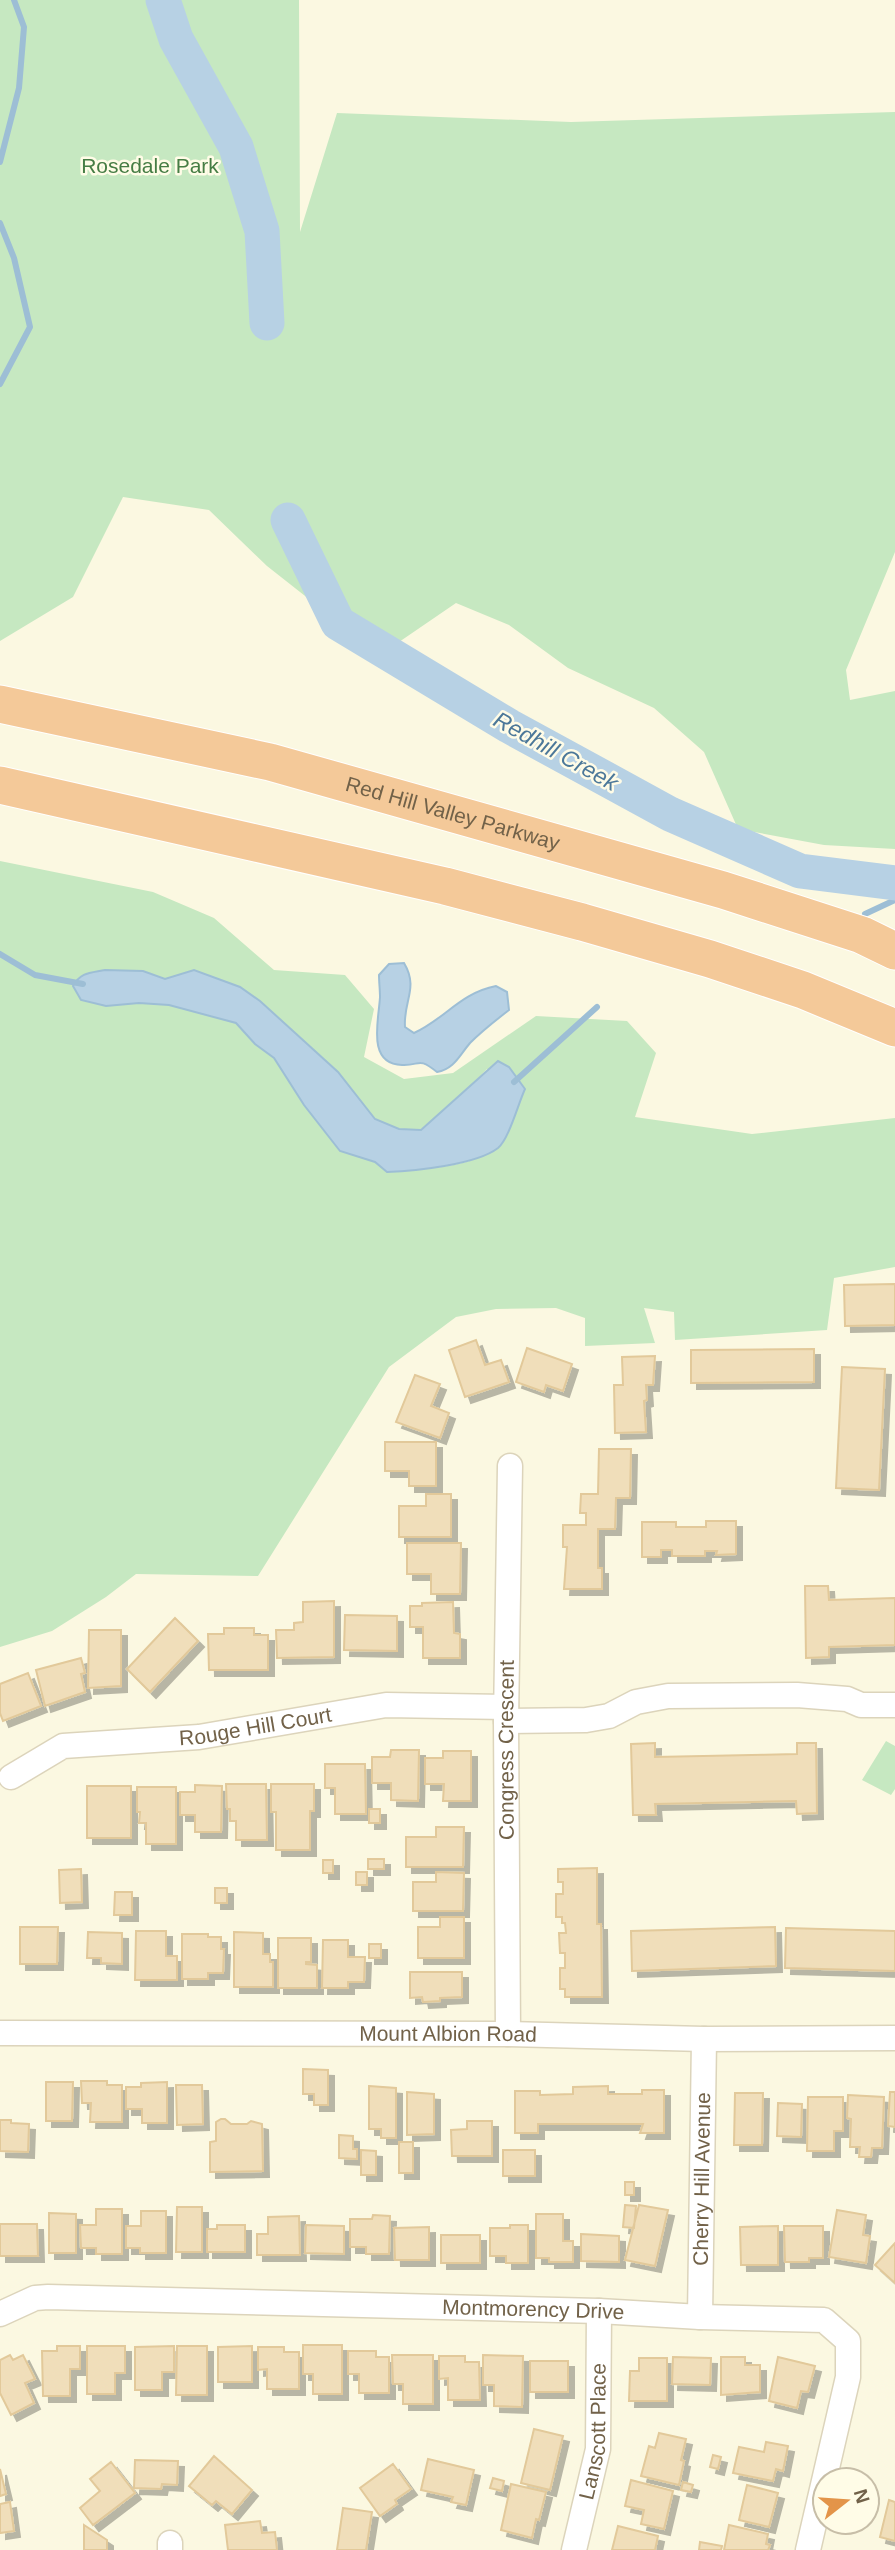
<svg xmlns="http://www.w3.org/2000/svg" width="895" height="2550" viewBox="0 0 895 2550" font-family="Helvetica,sans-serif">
<defs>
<filter id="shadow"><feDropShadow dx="6" dy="6" stdDeviation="0" flood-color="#0004"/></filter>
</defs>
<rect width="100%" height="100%" fill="#fbf8e1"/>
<!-- green -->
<path fill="#c6e8c1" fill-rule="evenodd" d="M0 0H299L300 232 337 113 571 122 895 112V552L846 670 850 700 895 691V849L824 845 738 829 704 752 654 708 568 668 509 625 456 603 380 655 267 566 209 510 123 497 73 597 0 641Z
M0 861 153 892 214 918 274 970 345 975 374 1009 364 1057 404 1079 453 1073 536 1016 627 1021 656 1053 635 1117 752 1134 895 1118V1267L834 1278 827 1330 675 1340 674 1312 644 1308 655 1343 585 1346V1318L556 1308 496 1309 456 1317 389 1367 258 1576 136 1574 106 1597 52 1631 0 1647ZM143 971 165 979 240 987 260 1001 338 1072 375 1119 399 1129 420 1130 466 1091 487 1069 525 1089C516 1107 497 1141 483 1154 470 1167 406 1171 387 1172L375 1162 340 1151 304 1105 274 1058 255 1044 236 1023 169 1005 139 1003 106 1006Z
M886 1741 895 1746V1789L891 1795 862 1780Z"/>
<!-- water -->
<path fill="#b7d1e4" stroke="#9dbed5" stroke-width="2" d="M404 963C419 988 403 1001 405 1027L414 1033C445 1019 460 993 496 986L507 992 509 1010C496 1020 482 1031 470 1043 459 1056 454 1069 437 1072 417 1056 421 1066 402 1065 366 1064 379 1019 380 997 380 990 379 982 379 975L389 964Z
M105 970 143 971 165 979 194 970 240 987 260 1001 338 1072 375 1119 399 1129 421 1130 498 1061 509 1067 525 1089C518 1104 509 1139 498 1148 476 1165 414 1171 387 1172L375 1162 340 1151 304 1105 274 1058 255 1044 236 1023 169 1005 139 1003 106 1006 81 1000 73 986C81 972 90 973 105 970Z"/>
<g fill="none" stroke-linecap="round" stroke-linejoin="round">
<!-- stream -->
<path stroke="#9dbed5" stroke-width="6" d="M0 162 19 88 24 27 14 0
M0 223 14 258 30 327 0 384
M865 914 895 900
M0 954 35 975 83 984
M514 1082 597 1007"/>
<!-- river -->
<path stroke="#b7d1e4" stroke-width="35" d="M163 0 176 39 236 147 262 231 267 323
M288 520 338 623 509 726 670 814 800 871 895 883"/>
</g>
<!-- building -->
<path fill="#f0deba" stroke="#e2c99a" stroke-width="2" filter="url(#shadow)" d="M895 1284V1325L845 1326 844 1285Z
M476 1340 485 1365 501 1360 509 1382 465 1397 449 1350Z
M527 1348 572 1364 563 1391 546 1385 544 1392 516 1382Z
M814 1349V1382L691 1383V1350Z
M655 1356 653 1385H646L647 1400 644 1401 646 1432 615 1433 614 1385H623L622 1357Z
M842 1367 885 1369 879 1490 836 1488Z
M415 1375 440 1384 431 1406 449 1413 440 1438 396 1422Z
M385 1442H436V1486H409V1471H385Z
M599 1449H631L630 1498H616L615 1529H598V1568H602V1589H564L567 1547H563V1525H586V1513H580L581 1494H598Z
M426 1494H451V1537H399V1506H426Z
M706 1521H736V1554L716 1555 717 1551H705V1556H672V1550H661V1557H642V1522H676V1527H706Z
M407 1543H461L460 1594H431V1574H407Z
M805 1586H828L829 1600 895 1598V1645L829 1647V1657L806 1658Z
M334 1601V1657L277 1658 276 1630H294V1623L303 1622V1602Z
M453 1602 454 1633 460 1634V1658H423V1627H410V1606H422V1603Z
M345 1615 397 1616V1651L344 1650Z
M175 1618 198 1641 150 1692 127 1669Z
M224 1628H254V1635H268V1670H209L208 1634H224Z
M89 1630H121V1686L88 1688Z
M81 1658 85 1673 81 1674 85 1692 45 1706 36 1670Z
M28 1673 41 1706 3 1721 0 1713V1684Z
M655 1743V1757L797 1754V1743H816L817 1813 797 1814 796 1801 655 1804 656 1815H633L631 1744Z
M391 1750H419L418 1801 391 1800V1783H372V1757H390Z
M443 1751H471V1801H443L444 1784H425V1758H443Z
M325 1764H365L366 1814H335V1788H325Z
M226 1784H266L267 1840H236V1821H230V1809H227Z
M271 1784H314V1811H310V1850H276V1812H271Z
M195 1785 222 1786 221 1832H195V1815H180V1792H195Z
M87 1786H131V1838H87Z
M137 1787H176V1844H146V1823H139L140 1812H137Z
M369 1809H380V1823H369Z
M436 1827H464L463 1867H406V1837H436Z
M368 1859H384V1869H368Z
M323 1860H333V1873H323Z
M597 1868V1924H601L602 1997H565V1989H560V1968H565V1953H560L559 1933H566L565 1923H562V1917H556V1894H563V1882H558V1869Z
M81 1869 82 1902 60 1903 59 1870Z
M356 1872H367V1885H356Z
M436 1872 464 1873 463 1911H413V1882H436Z
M215 1888H227V1903H215Z
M115 1892H132V1915H114Z
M440 1917H464V1958H418V1927H440Z
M20 1927H58L57 1964H20Z
M775 1927 776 1966 632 1971 631 1931Z
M786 1928 895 1931V1971L785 1968Z
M136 1931H166V1956H177V1980H135Z
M88 1932 122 1933V1964L101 1963V1958H87Z
M234 1932 263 1933V1954H270V1962H273V1987H234Z
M182 1934H208V1937H221V1949H224L223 1973H208V1979H182Z
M278 1938H311V1962H306V1964L317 1965V1988H278Z
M323 1940H348V1957H365L364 1982H348V1988H322Z
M369 1944H381V1958H369Z
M410 1972H462V1997L440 1998V2001L423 2002 422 1997 410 1998Z
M303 2069 328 2070V2105H314V2094H303Z
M81 2081H107V2085H122V2122H90L91 2103H82Z
M46 2082H73L72 2121H46Z
M167 2082V2123H142V2109H126V2087H141V2083Z
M176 2085H202L203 2124 177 2125Z
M369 2086 396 2088V2138H381V2129H369Z
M608 2086V2094H642V2090H664V2133H640L643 2124H538V2133H515V2091H540V2095L573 2094V2087Z
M407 2092 434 2094V2134L407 2135Z
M890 2092H895V2127L888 2126Z
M735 2093H763L762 2145H734Z
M848 2095 884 2097 882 2148H872L871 2157H859L860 2147H850L851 2119 847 2118Z
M808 2097H843V2131H834V2151H807Z
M778 2103 802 2104 801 2137 777 2136Z
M221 2119H225L231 2124H247L251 2121 262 2124 263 2171 210 2172V2142L216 2141V2122Z
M0 2120H11V2123L29 2124 28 2152 0 2151Z
M467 2121H492V2156H452L451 2130 467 2129Z
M339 2135 353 2136V2149H357V2159L339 2158Z
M399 2142H413V2173H399Z
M361 2150 376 2151V2175H361Z
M503 2150H535V2176H503Z
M625 2182H634V2195H625Z
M625 2205 636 2206 634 2228 623 2227Z
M639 2205 668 2210 655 2266 625 2260Z
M177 2207H202V2252H176Z
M96 2209H122V2254H96V2248H81L80 2225H96Z
M837 2210 866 2215 863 2235 870 2236 866 2263 829 2257Z
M141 2211H166V2253H140V2248H126V2226H141Z
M49 2213 76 2214V2253H49Z
M536 2214H563V2241H573V2262H549V2258H536Z
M373 2215 390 2216 389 2254H366V2247H350V2219H372Z
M299 2216 300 2255H257V2234H268V2217Z
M0 2224H37L38 2256H0Z
M217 2225H245V2252H207V2229H217Z
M306 2225 344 2226V2254L305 2253Z
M510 2225H528V2263H506V2256H490V2228H510Z
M778 2226V2265H741L740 2227Z
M784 2226H823V2258H809V2262H785Z
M429 2227V2260H395L394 2228Z
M581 2234 619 2236V2262L581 2261Z
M441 2235H480V2263H441Z
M895 2243V2283L875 2265Z
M303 2345H342V2394H313V2374H303Z
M57 2346H80V2369H70V2396H43L42 2351H57Z
M87 2346H125V2373H115V2394H87Z
M174 2346V2372H162V2390H135V2347Z
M177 2346H207V2395H176Z
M252 2346V2382H218V2347Z
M258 2347H284V2352H299V2389H267V2369L258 2370Z
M348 2351H376V2357H389V2393H359V2374H348Z
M10 2355 13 2360 23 2355 35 2379 25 2383 34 2403 11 2415 0 2393V2360Z
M392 2355H433V2404H403V2384H393Z
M483 2355 523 2356 522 2407 494 2406V2385H483Z
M439 2356H465V2362H479L480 2400H448V2378L439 2379Z
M673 2357 711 2358 710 2385 672 2384Z
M721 2357H745V2365H760V2392L721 2395Z
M778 2357 815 2366 808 2392 801 2391 797 2408 769 2401Z
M639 2358H667V2401H629L630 2371H639Z
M530 2361H568V2392H530Z
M534 2429 563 2436 550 2490 521 2483Z
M659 2433 686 2439 681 2460 684 2461 679 2485 641 2476 649 2446 655 2448Z
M766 2442 788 2446 783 2471 776 2469 773 2481 733 2473 739 2447 764 2452Z
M713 2455 721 2457 718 2469 710 2467Z
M214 2456 252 2490 232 2514 216 2501 212 2505 189 2486Z
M428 2459 474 2470 466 2505 451 2502 453 2497 421 2490Z
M135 2460 178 2461 177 2485 162 2484 161 2489 134 2488Z
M111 2462 135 2493 93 2525 80 2508 100 2491 90 2479Z
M393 2464 411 2489 395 2500 397 2504 380 2516 360 2488Z
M0 2469 6 2494 0 2496Z
M493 2478 504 2481 502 2491 490 2488Z
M631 2480 673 2491 664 2529 641 2524 644 2510 625 2506Z
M683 2482 693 2485 691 2492 681 2490Z
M511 2484 546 2492 539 2520 536 2519 532 2538 501 2530Z
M747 2485 778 2493 769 2527 739 2520Z
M889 2500 895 2502V2541L880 2537Z
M10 2502 14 2531 0 2533V2504Z
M343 2508 372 2512 366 2550H337Z
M260 2521 262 2533 275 2532 277 2550H228L225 2525Z
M84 2525 107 2540V2550H84Z
M729 2525 768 2534 766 2544 770 2545 768 2550H724Z
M618 2526 658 2536 655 2550H612Z
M700 2542 722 2546 721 2550H699Z"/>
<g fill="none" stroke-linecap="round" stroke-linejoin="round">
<defs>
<g id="minor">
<path d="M506 1721 586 1720 609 1716 636 1702 668 1696 797 1695 847 1699 861 1705H895"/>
<path id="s1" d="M11 1777 63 1746 199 1737 386 1705 506 1707"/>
<path id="s2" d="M0 2033 508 2034 704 2039 895 2038"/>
<path id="s3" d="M508 2034 506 1721 510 1466"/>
<path id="s4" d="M0 2314 35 2298 48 2297 599 2311 700 2317 824 2320 848 2341V2377L808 2550"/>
<path id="s5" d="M700 2317 704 2039"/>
<path d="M170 2550V2543"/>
<path id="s6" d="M574 2550 598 2449 599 2311"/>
</g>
<g id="highway">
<path id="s7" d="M0 704 270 762 723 890 862 935 895 951"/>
<path d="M0 785 445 886 582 922 710 959 803 990 895 1028"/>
</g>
</defs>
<!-- minor casing -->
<use href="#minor" stroke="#dcd4bb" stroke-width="27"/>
<!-- highway casing -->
<use href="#highway" stroke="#fff" stroke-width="39"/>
<!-- minor -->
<use href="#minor" stroke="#fff" stroke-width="24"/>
<!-- highway -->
<use href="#highway" stroke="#f4c999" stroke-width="37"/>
</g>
<g text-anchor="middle" stroke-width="5" stroke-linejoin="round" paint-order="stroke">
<!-- park labels -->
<g font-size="21" fill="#467d44" stroke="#fffce7">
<text x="150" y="173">Rosedale Park</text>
</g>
<!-- street labels -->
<g font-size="21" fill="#726249" stroke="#fffce7">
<text dy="7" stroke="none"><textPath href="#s7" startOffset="466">Red Hill Valley Parkway</textPath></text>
<text dy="7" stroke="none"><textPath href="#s1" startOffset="254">Rouge Hill Court</textPath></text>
<text dy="7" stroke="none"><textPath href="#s3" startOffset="284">Congress Crescent</textPath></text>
<text dy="7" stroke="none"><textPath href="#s2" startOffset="448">Mount Albion Road</textPath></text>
<text dy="7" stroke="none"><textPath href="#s5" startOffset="138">Cherry Hill Avenue</textPath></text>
<text dy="7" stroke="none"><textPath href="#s4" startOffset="537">Montmorency Drive</textPath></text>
<text dy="7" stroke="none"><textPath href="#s6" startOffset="121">Lanscott Place</textPath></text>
</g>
<!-- water labels -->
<g font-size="23" font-style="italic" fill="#4c7899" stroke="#fffce7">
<text transform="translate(556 751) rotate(29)" y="8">Redhill Creek</text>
</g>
</g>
<!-- north arrow -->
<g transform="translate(846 2501) rotate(73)"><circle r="33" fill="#fffce7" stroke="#c7bea8" stroke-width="2"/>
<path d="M0-5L12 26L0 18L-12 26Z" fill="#e39449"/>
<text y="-10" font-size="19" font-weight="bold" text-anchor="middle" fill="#726249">N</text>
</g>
</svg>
